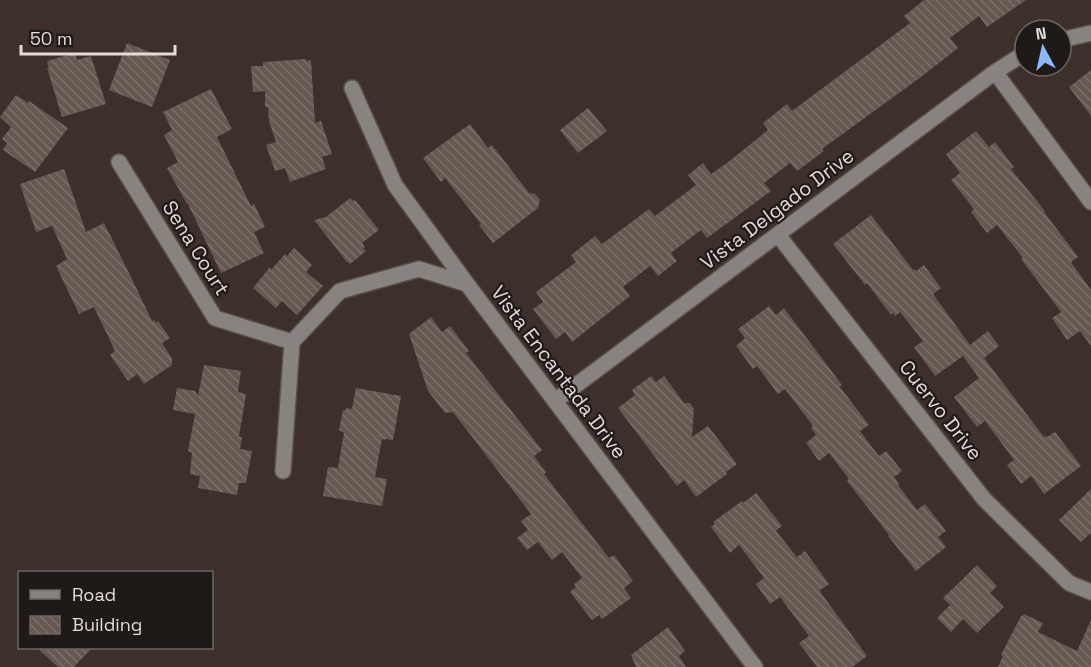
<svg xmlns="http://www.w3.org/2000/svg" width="1091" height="667" viewBox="0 0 1091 667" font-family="'Space Grotesk',sans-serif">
<defs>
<pattern id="building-back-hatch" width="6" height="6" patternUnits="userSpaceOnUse" patternTransform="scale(1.5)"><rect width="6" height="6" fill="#665851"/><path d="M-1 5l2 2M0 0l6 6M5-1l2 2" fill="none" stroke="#7c6f69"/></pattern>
</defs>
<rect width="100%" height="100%" fill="#3d302a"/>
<!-- building -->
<path fill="url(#building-back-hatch)" d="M924 0H1026L987 27 979 16 950 38 958 48 921 77 822 149 824 151 797 171 790 163 764 183 771 191 707 238 701 230 671 253 677 261 658 276 650 266 623 287 630 296 572 342 565 332 556 339 533 309 543 302 536 292 576 262 571 255 595 236 602 244 649 209 655 216 696 185 688 175 703 163 711 174 727 163 768 130 763 123 787 104 792 111 910 23 904 16Z
M127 43 170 60 152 107 109 90Z
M75 53 77 60 91 56 106 104 62 117 47 68H49L47 61Z
M306 59V61L311 60 315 123 321 121 332 154 322 157 326 169 290 182 285 168 275 171 266 145 276 142 269 121 268 107H265V91L253 92 251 66H263V62Z
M1091 70V116L1069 87Z
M211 89 232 129 217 137 251 206 254 204 265 227 254 232 264 253 221 273 188 204H187L167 168 178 162 164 135 172 130 163 112Z
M16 95 28 103 29 101 68 128 35 172 3 150 7 143 2 139 11 127 0 117Z
M588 108 607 131 578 153 560 130Z
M470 124 488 148 492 145 529 193 535 194 540 200 538 208 493 243 479 225 481 224 445 178 441 182 423 158Z
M976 131 989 147 995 142 1014 167 1011 169 1045 211 1044 212 1078 257 1071 262 1091 290V346L1080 331 1067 340 1052 318 1061 312 1021 259 1023 258 997 225 987 233 971 212 974 209 951 180 960 173 946 154Z
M64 169 86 232 104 223 131 277 152 321 154 320 156 323 158 321 170 338 162 343 172 358V365L144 384 137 374 128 381 110 355 115 351 94 307 79 314 56 266 67 259 52 226 36 232 20 184Z
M350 198 353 201 355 200 379 230 362 243 365 247 363 248 366 251 350 264 348 262H347L314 220 326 217Z
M871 215 913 270 915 269 916 271 924 265 941 288 933 294 970 345 988 331 999 346 984 358 1044 437 1046 436 1047 437 1055 432 1081 466 1044 494 1031 476 1021 484 1007 465 1014 460 985 421 977 427 954 397 979 378 963 356 935 376 914 347 923 341 900 312 895 316 893 313 891 315 867 283 865 285 833 244Z
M294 248 312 265 306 272 323 286 297 315 282 301 276 308 253 288 270 267 271 270 285 254 287 256Z
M769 306 776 315 784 308 842 385 840 387 869 425 860 431 879 456 886 451 902 471 894 477 899 484 898 485 917 510 925 504 946 531 938 537 946 547 916 571 888 536 889 535 847 481 849 479 829 453 819 461 806 443 816 435 811 428 813 426 785 389 778 394 757 366 753 369 736 346 745 338 738 329Z
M431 317 442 332 450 326 469 351 466 353 542 450 534 456 546 472 544 474 609 558 614 555 633 581 624 588 631 598 602 619 599 615 592 620 570 592 576 587 574 584 582 578 562 552 552 560 538 542 527 550 517 538 528 530 521 521 531 514 453 412 445 413 428 391 409 334Z
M204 365 241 371 238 392 246 394 239 437H242L240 449 252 451 246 483H239L237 495 198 488 200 476 190 474 192 453 188 451 195 414 173 410 177 388 195 391 198 396Z
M651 376 656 382 664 376 684 403H690L694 409 692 437 708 426 737 464 726 472 727 474 696 497 684 480 677 486 618 408 635 395 632 390Z
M356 388 401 396 393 440 385 439V440L382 439 375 477 387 479 382 506 323 496 328 467 338 468 344 433 339 430 343 410H346V408L352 409Z
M1091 489V533L1081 542 1059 520Z
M756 493 782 526 776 531 797 557 805 551 829 584 820 590 821 593 867 656 852 667H817L799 643 809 636 780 597 770 604 756 584 764 578 739 545 730 553 711 527 715 524 713 522 742 501 743 503Z
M977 565 997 586 990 593 1004 607 977 633 963 619 951 632 937 618 950 605 943 598Z
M1024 614 1043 623 1038 632 1077 651 1091 620V667H998L1003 656 1001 655 1021 616H1022Z
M668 627 685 651 679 656 686 667H636L631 655Z
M37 648H92L74 667H58Z"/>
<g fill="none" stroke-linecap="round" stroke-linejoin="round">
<defs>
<path id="minor" d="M1061 40 1091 33
M995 72 1091 202
M352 88 395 185 467 284 755 667
M119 162 215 318 292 342
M778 235 984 499 1069 583 1091 592
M555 401 995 72 1025 53
M283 471 292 342 340 291 419 269 467 284"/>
</defs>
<!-- minor casing -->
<use href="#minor" stroke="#5b4f49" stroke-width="18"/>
<!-- minor -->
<use href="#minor" stroke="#89837f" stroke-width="15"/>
</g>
<g text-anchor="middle" stroke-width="4.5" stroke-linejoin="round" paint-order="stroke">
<!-- street labels -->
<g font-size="20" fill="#e3dbd7" stroke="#1f1917">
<text transform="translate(777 209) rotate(-37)" y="7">Vista Delgado Drive</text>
<text transform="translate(196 248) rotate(58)" y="7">Sena Court</text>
<text transform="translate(559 372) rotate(53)" y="7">Vista Encantada Drive</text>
<text transform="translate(941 410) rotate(52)" y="7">Cuervo Drive</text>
</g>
</g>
<!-- legend -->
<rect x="18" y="571" width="195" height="78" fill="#1f1917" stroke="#6d6764" stroke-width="1.5"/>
<rect x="30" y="590" width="30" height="9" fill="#89837f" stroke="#6d6764" stroke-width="1.5"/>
<text x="72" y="601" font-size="18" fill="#e3dbd7">Road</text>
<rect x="30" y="616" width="30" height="18" fill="url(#building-back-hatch)" stroke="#6d6764" stroke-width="1.5"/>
<text x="72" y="631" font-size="18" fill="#e3dbd7">Building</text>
<!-- north arrow -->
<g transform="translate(1043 48) rotate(352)"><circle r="28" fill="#1f1917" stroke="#6d6764" stroke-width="1.5"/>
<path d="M0-4.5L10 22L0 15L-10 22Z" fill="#8bbafc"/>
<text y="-9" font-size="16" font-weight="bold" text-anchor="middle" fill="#e3dbd7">N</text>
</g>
<!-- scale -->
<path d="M21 45v9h154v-9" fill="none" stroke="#e3dbd7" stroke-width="3"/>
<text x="30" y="45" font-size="18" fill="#e3dbd7" stroke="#1f1917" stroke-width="4.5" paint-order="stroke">50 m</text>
</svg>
